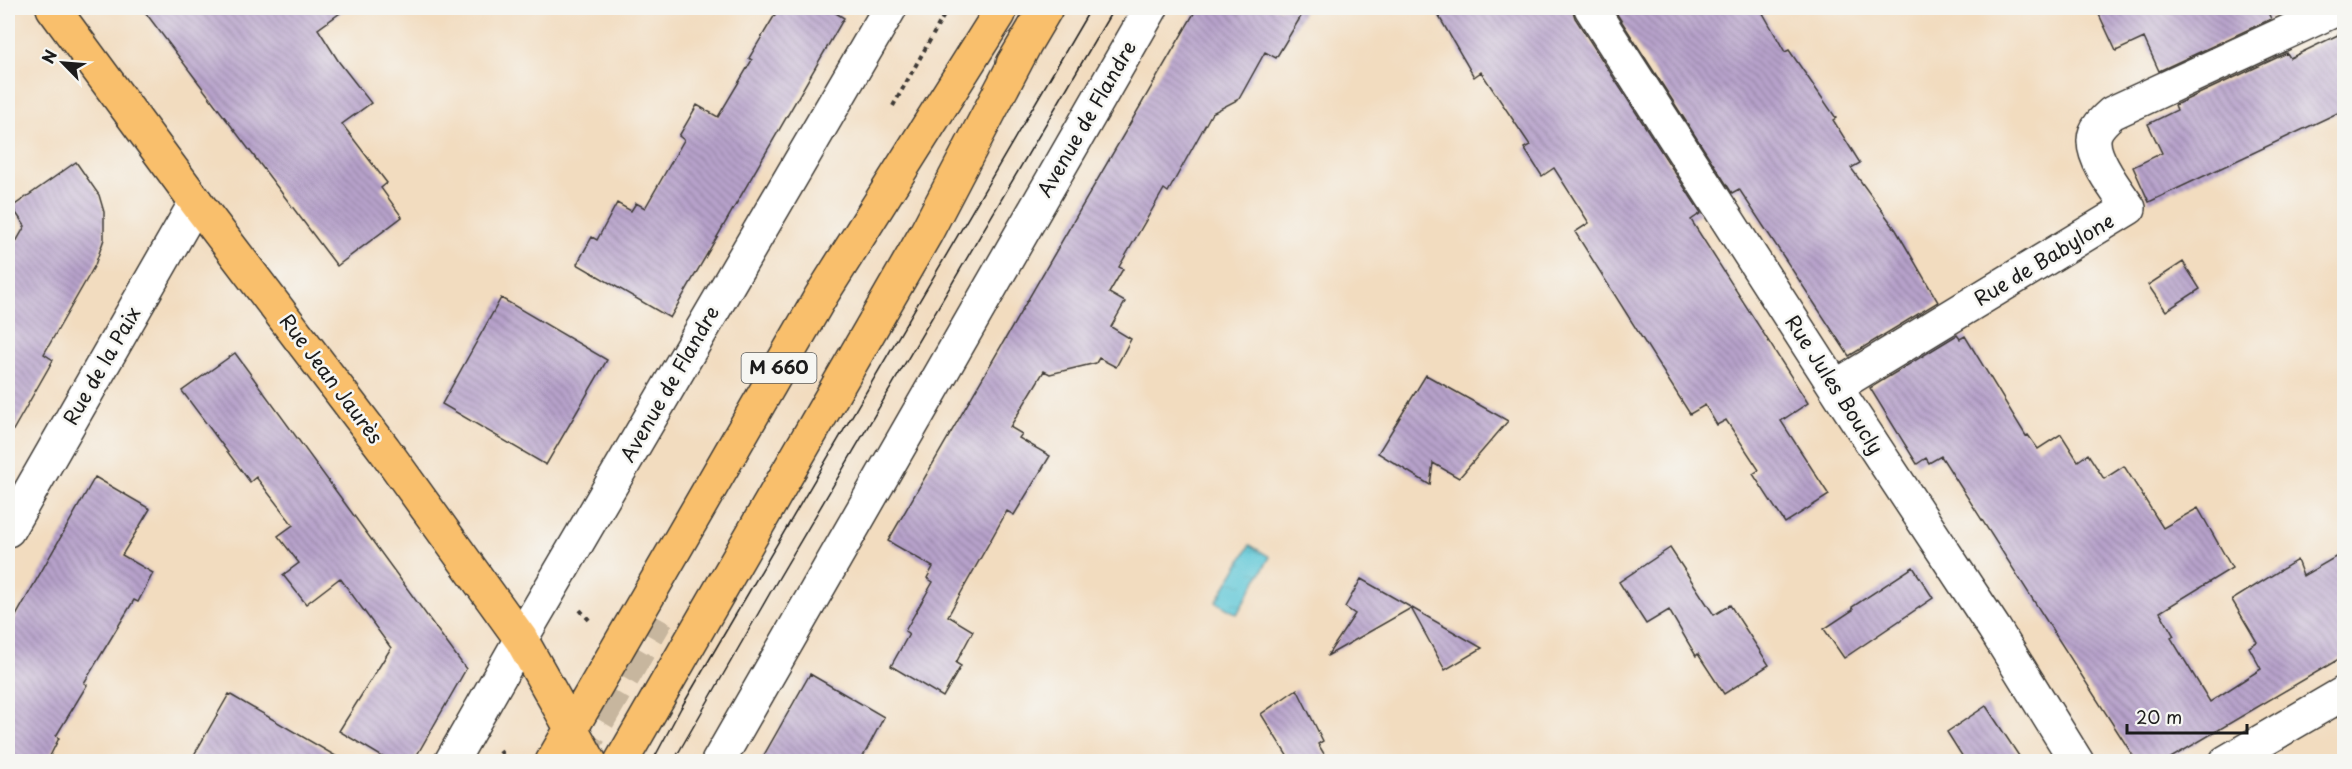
<svg xmlns="http://www.w3.org/2000/svg" width="2352" height="769" viewBox="0 0 2352 769" font-family="'Playpen Sans',sans-serif">
<defs>
<pattern id="water-ripples" width="26" height="14" patternUnits="userSpaceOnUse" patternTransform="scale(1.5)"><rect width="26" height="14" fill="#5bc6d6"/><path d="M2 4q2-2 4 0t4 0M15 11q2-2 4 0t4 0" fill="none" stroke="#4faab7"/></pattern>
<pattern id="building-back-hatch" width="6" height="6" patternUnits="userSpaceOnUse" patternTransform="scale(1.5)"><rect width="6" height="6" fill="#b7a2cb"/><path d="M-1 5l2 2M0 0l6 6M5-1l2 2" fill="none" stroke="#9483a4"/></pattern>
</defs>
<rect width="100%" height="100%" fill="#f6f6f2"/>
<filter id="ink" filterUnits="userSpaceOnUse"><feTurbulence type="fractalNoise" baseFrequency=".0167" numOctaves="2"/><feDisplacementMap in="SourceGraphic" scale="12" xChannelSelector="R" yChannelSelector="G"/><feConvolveMatrix kernelMatrix="1 2 1 2 8 2 1 2 1" color-interpolation-filters="sRGB"/></filter>
<filter id="wash" filterUnits="userSpaceOnUse"><feTurbulence type="fractalNoise" baseFrequency=".008" numOctaves="4" result="noise"/><feDisplacementMap in="SourceGraphic" scale="24" xChannelSelector="R" yChannelSelector="G"/><feGaussianBlur stdDeviation="1.35" result="paint"/><feColorMatrix in="noise" values="0 0 0 0 0 0 0 0 0 0 0 0 0 0 0 0 0 1.4 0 .05"/><feComposite in="paint" operator="in"/></filter>
<g filter="url(#wash)">
<rect width="100%" height="100%" fill="#f2dcbf"/>
<!-- water -->
<path fill="url(#water-ripples)" stroke="#3c7179" stroke-width="1.5" d="M1250 545 1270 557 1237 614 1216 602Z"/>
<g id="blocks">
<!-- building -->
<path fill="url(#building-back-hatch)" d="M142 8H347L318 29 339 62 371 103 342 124 387 183 381 188 402 217 337 266Z
M779 8H828L844 18 670 318 577 264 592 237 597 240 617 203 631 211 636 203 645 208 684 140 679 136 697 105 718 117 752 60 749 58Z
M1197 8H1306L1276 58 1265 52 1239 99 1212 113 1168 192 1164 189 1119 267 1123 269 1109 293 1125 302 1111 327 1131 339 1116 367 1099 358 1096 363 1050 374 1044 371 1010 427 1022 434 1019 438 1050 456 1014 515 1007 511 948 616 973 631 956 663 961 666 943 697 891 666 909 634 905 631 933 582 927 578 933 567 888 541Z
M1434 8H1572L1575 18 1701 213 1691 220 1808 403 1781 421 1829 495 1785 523 1753 474 1759 470 1726 420 1717 425 1705 405 1690 414 1575 232 1589 223 1554 168 1542 176 1524 148 1530 145 1481 72 1474 77Z
M1613 8H1760L1785 52 1789 50 1836 118 1833 120 1860 163 1851 168 1896 230 1938 302 1849 356 1739 189 1732 193Z
M2096 8H2266L2271 19 2159 71 2144 38 2116 51Z
M2344 32V110L2149 202 2133 167 2162 153 2148 124 2177 110 2175 105 2287 53 2290 58Z
M76 162 99 195 104 212V239L95 265 44 354 53 360 8 439V256L25 226 12 207Z
M2183 262 2200 289 2166 311 2148 285Z
M501 298 607 360 546 465 442 404Z
M1957 335 1960 339 1965 336 2026 436 2028 435 2038 449 2061 434 2078 461 2088 454 2104 479 2124 466 2163 528 2198 508 2232 568 2160 612 2174 636 2171 638 2210 702 2261 669 2249 647 2257 642 2232 600 2297 560 2303 576 2344 552V656L2164 762H2137L1941 456 1929 463 1926 458 1917 464 1870 388Z
M235 353 466 669 413 762H391L339 731 391 648 340 578 306 604 283 575 299 563 278 536 293 525 256 477 250 482 182 391Z
M1426 375 1508 421 1459 478 1433 463 1430 485 1378 453Z
M95 477 150 509 122 555 153 573 138 602 134 600 84 683 87 685 56 736 59 738 47 762H8V630Z
M1670 548 1714 615 1730 605 1769 665 1724 694 1698 654 1696 656 1669 610 1646 624 1619 582Z
M1913 567 1933 598 1844 658 1824 629 1853 610 1852 607Z
M1361 579 1412 608 1482 648 1445 670 1411 608 1327 656 1355 614 1345 607Z
M810 674 884 717 860 762H760Z
M1297 689 1323 741 1318 744 1329 762H1291L1261 714Z
M229 694 346 762H190Z
M1986 706 2023 762H1966L1947 732Z"/>
</g>
</g>
<g filter="url(#ink)">
<use href="#blocks" fill-opacity="0" stroke="#3c3934" stroke-width="1.5"/>
<g fill="none" stroke-linecap="round" stroke-linejoin="round">
<!-- major-tunnel -->
<path stroke="#c7b69e" stroke-width="33" stroke-dasharray="33 16" stroke-linecap="butt" d="M574 762 658 617"/>
<defs>
<path id="minor" d="M1591 8 1841 396 1994 628 2077 762
M1835 387 2129 208C2118 192 2093 161 2094 140 2094 129 2104 120 2112 113L2339 8
M8 530 196 202
M451 762 521 639 890 8
M718 762 1151 8
M2226 762 2344 693"/>
<path id="major" d="M53 8 196 202 384 449 521 639 590 762
M1013 64 1046 8
M552 762 821 296 999 14
M621 762 926 233 1024 46"/>
</defs>
<!-- minor casing -->
<use href="#minor" stroke="#3c3934" stroke-width="36"/>
<!-- major casing -->
<use href="#major" stroke="#3c3934" stroke-width="36"/>
<!-- path -->
<path stroke="#3c3934" stroke-width="4" stroke-dasharray="4.5 4.5" stroke-linecap="butt" d="M893 106 948 8
M580 610 591 622
M500 751 509 762"/>
<!-- minor -->
<use href="#minor" stroke="#fff" stroke-width="33"/>
<!-- major -->
<use href="#major" stroke="#f9bf6c" stroke-width="33"/>
<!-- tram -->
<path stroke="#1c1c1c" stroke-width="1.5" d="M652 762 681 708 1091 8
M673 762 770 593 1114 8"/>
</g>
</g>
<g text-anchor="middle" stroke-width="5" stroke-linejoin="round" paint-order="stroke">
<!-- shield labels -->
<rect fill="#f6f6f2" stroke="#5d5d5c" stroke-width="1.5" x="741.5" y="353" width="75" height="30" rx="4.5"/>
<g font-size="18" font-weight="bold" fill="#1c1c1c">
<text x="779" y="374">M 660</text>
</g>
<!-- street labels -->
<g font-size="20" fill="#1c1c1c" stroke="#f6f6f2">
<text transform="translate(1087 119) rotate(-60)" y="7">Avenue de Flandre</text>
<text transform="translate(2044 260) rotate(-31)" y="7">Rue de Babylone</text>
<text transform="translate(102 366) rotate(-60)" y="7">Rue de la Paix</text>
<text transform="translate(331 379) rotate(53)" y="7">Rue Jean Jaurès</text>
<text transform="translate(670 384) rotate(-60)" y="7">Avenue de Flandre</text>
<text transform="translate(1834 385) rotate(57)" y="7">Rue Jules Boucly</text>
</g>
</g>
<!-- margin -->
<rect width="2352" height="769" fill="none" stroke="#f6f6f2" stroke-width="30"/>
<!-- north arrow -->
<g transform="translate(63 63) rotate(295)" stroke="#f6f6f2" stroke-width="4.5" paint-order="stroke">
<path d="M0-4.5L10 22L0 15L-10 22Z" fill="#1c1c1c"/>
<text y="-9" font-size="16" font-weight="bold" text-anchor="middle" fill="#1c1c1c">N</text>
</g>
<!-- scale -->
<path d="M2127 724v9h120v-9" fill="none" stroke="#1c1c1c" stroke-width="3"/>
<text x="2136" y="724" font-size="18" fill="#1c1c1c" stroke="#f6f6f2" stroke-width="4.5" paint-order="stroke">20 m</text>
</svg>
